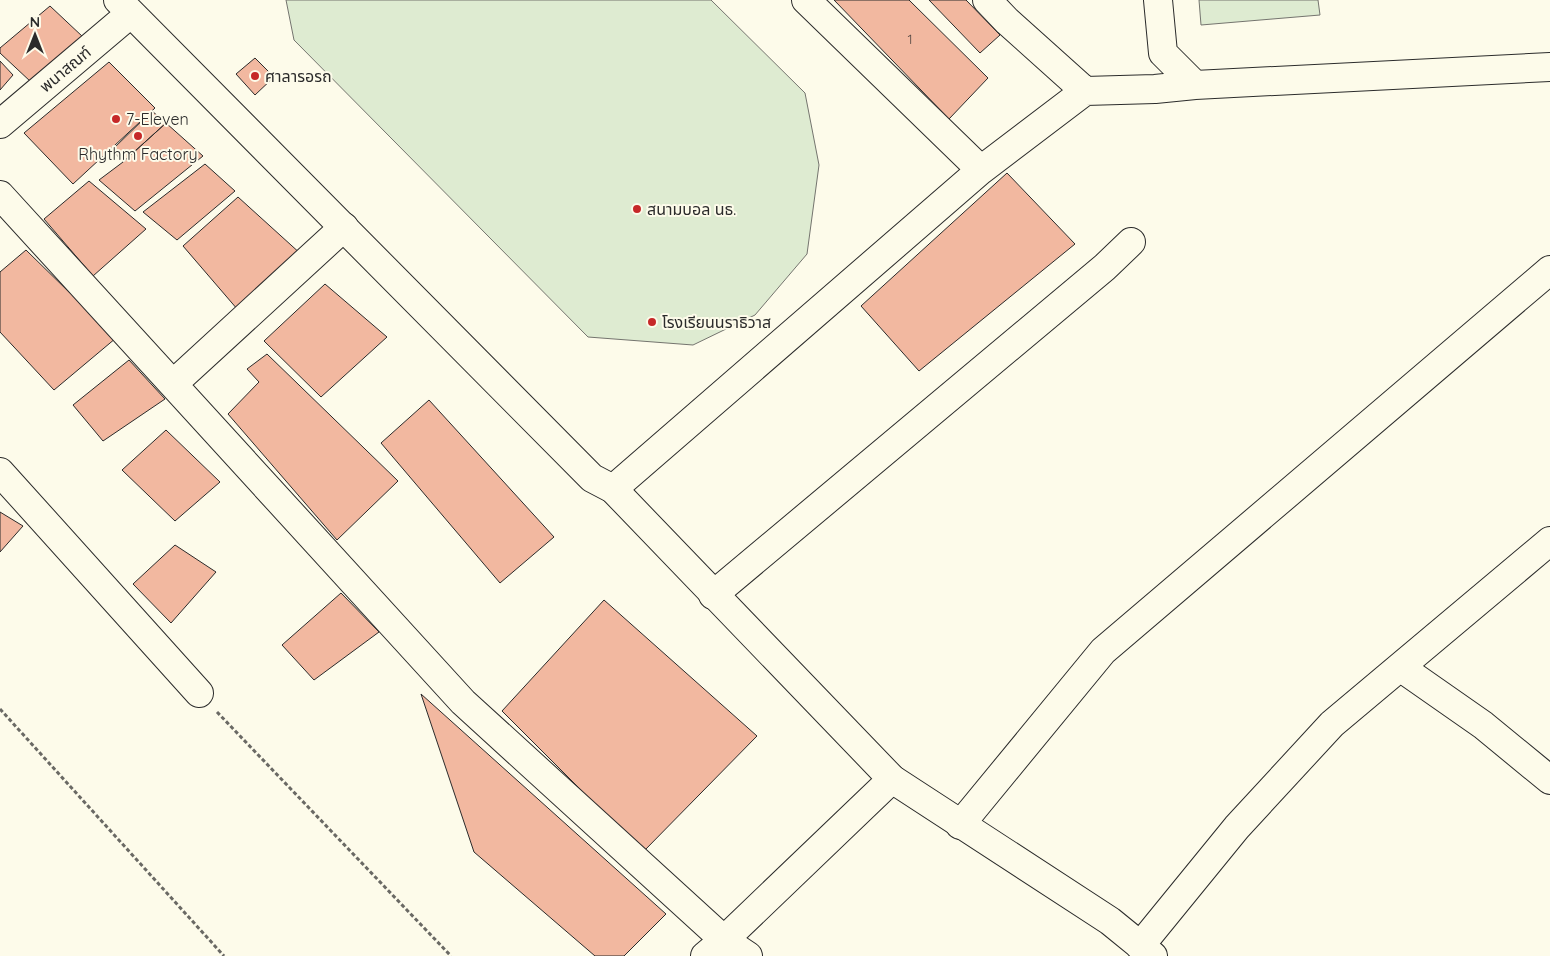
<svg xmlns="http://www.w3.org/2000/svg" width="1550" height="956" viewBox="0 0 1550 956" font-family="Quicksand,'Noto Sans Thai',sans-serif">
<rect width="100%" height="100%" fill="#fdfbea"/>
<!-- green -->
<path fill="#deebd1" stroke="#74746e" d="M286 0H711L805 93 819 165 807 254 755 315 693 345 588 337 294 40Z
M1199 0H1318L1320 15 1201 25Z"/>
<!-- building -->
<path fill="#f2b8a0" stroke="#2b2b2b" d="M834 0H909L988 78 949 119Z
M929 0H966L1000 35 980 53Z
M50 6 83 37 31 82 0 53V48Z
M255 58 274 77 255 95 236 74Z
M0 61 13 75 0 90Z
M109 62 155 108 73 184 24 133Z
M152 111 166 123 123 162 112 150Z
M166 123 203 156 135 211 99 180 123 162Z
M205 164 235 191 177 240 143 212Z
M1007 173 1075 244 919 371 861 306Z
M89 181 146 229 93 276 44 219Z
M238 197 302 255 238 310 183 246Z
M26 250 116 338 54 390 0 332V272Z
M325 284 387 337 321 397 264 341Z
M267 354 398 481 337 540 228 414 259 382 247 369Z
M129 360 165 399 103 441 73 405Z
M429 400 554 537 500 583 381 443Z
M166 430 220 482 175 521 122 470Z
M0 512 23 526 0 552Z
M175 545 216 572 171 623 133 584Z
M341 593 379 632 314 680 282 645Z
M604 600 757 736 643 852 502 711Z
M421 694 666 914 624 956H595L474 852Z"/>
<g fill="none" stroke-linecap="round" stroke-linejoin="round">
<defs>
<path id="minor" d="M806 0 981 170
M987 0 1007 21 1085 91
M1195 85 1550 67
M0 124 130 14
M0 195 463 702 724 940 748 956
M173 384 344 227
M0 472 199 693
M613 489 981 170 1085 91 1155 89 1195 85 1163 53 1158 0
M713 595 1105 267 1131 242
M1400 667 1483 725 1550 780
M960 825 1103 651 1550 270
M1140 946 1237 827 1332 724 1550 541
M705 956 724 940 892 779"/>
<path id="major" d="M118 0 592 478 613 489 892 779 1110 921 1153 956"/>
</defs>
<!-- minor casing -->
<use href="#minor" stroke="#2b2b2b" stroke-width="30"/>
<!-- major casing -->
<use href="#major" stroke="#2b2b2b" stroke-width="30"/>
<!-- path -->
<path stroke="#6a6964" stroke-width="3" stroke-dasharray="4 2.5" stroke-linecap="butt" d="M0 709 224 956
M217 712 451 956"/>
<!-- minor -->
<use href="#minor" stroke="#fdfbea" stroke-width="28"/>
<!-- major -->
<use href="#major" stroke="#fdfbea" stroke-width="28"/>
</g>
<!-- markers -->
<g fill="#c62828" stroke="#fdfbea" stroke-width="2">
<circle cx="255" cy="76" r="5"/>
<circle cx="116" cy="119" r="5"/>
<circle cx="138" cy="136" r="5"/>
<circle cx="637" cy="209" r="5"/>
<circle cx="652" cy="322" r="5"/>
</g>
<g text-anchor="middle" stroke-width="4" stroke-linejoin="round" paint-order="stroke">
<!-- number labels -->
<g font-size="14" fill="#5d4e48">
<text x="910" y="44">1</text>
</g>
<!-- street labels -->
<g font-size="16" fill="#2b2b2b" stroke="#fdfbea">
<text transform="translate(65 69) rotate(-40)" y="6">พนาสณฑ์</text>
</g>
<!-- poi labels -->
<g font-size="16" fill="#2b2b2b" stroke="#fdfbea" text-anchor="start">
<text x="265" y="82">ศาลารอรถ</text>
<text x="126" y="125">7-Eleven</text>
<text x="138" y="160" text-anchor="middle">Rhythm Factory</text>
<text x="647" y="215">สนามบอล นธ.</text>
<text x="662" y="328">โรงเรียนนราธิวาส</text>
</g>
</g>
<!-- north arrow -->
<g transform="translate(35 35)" stroke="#fdfbea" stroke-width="4" paint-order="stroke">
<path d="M0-4L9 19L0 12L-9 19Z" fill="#2b2b2b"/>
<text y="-8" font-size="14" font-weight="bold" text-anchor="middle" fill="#2b2b2b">N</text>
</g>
</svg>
